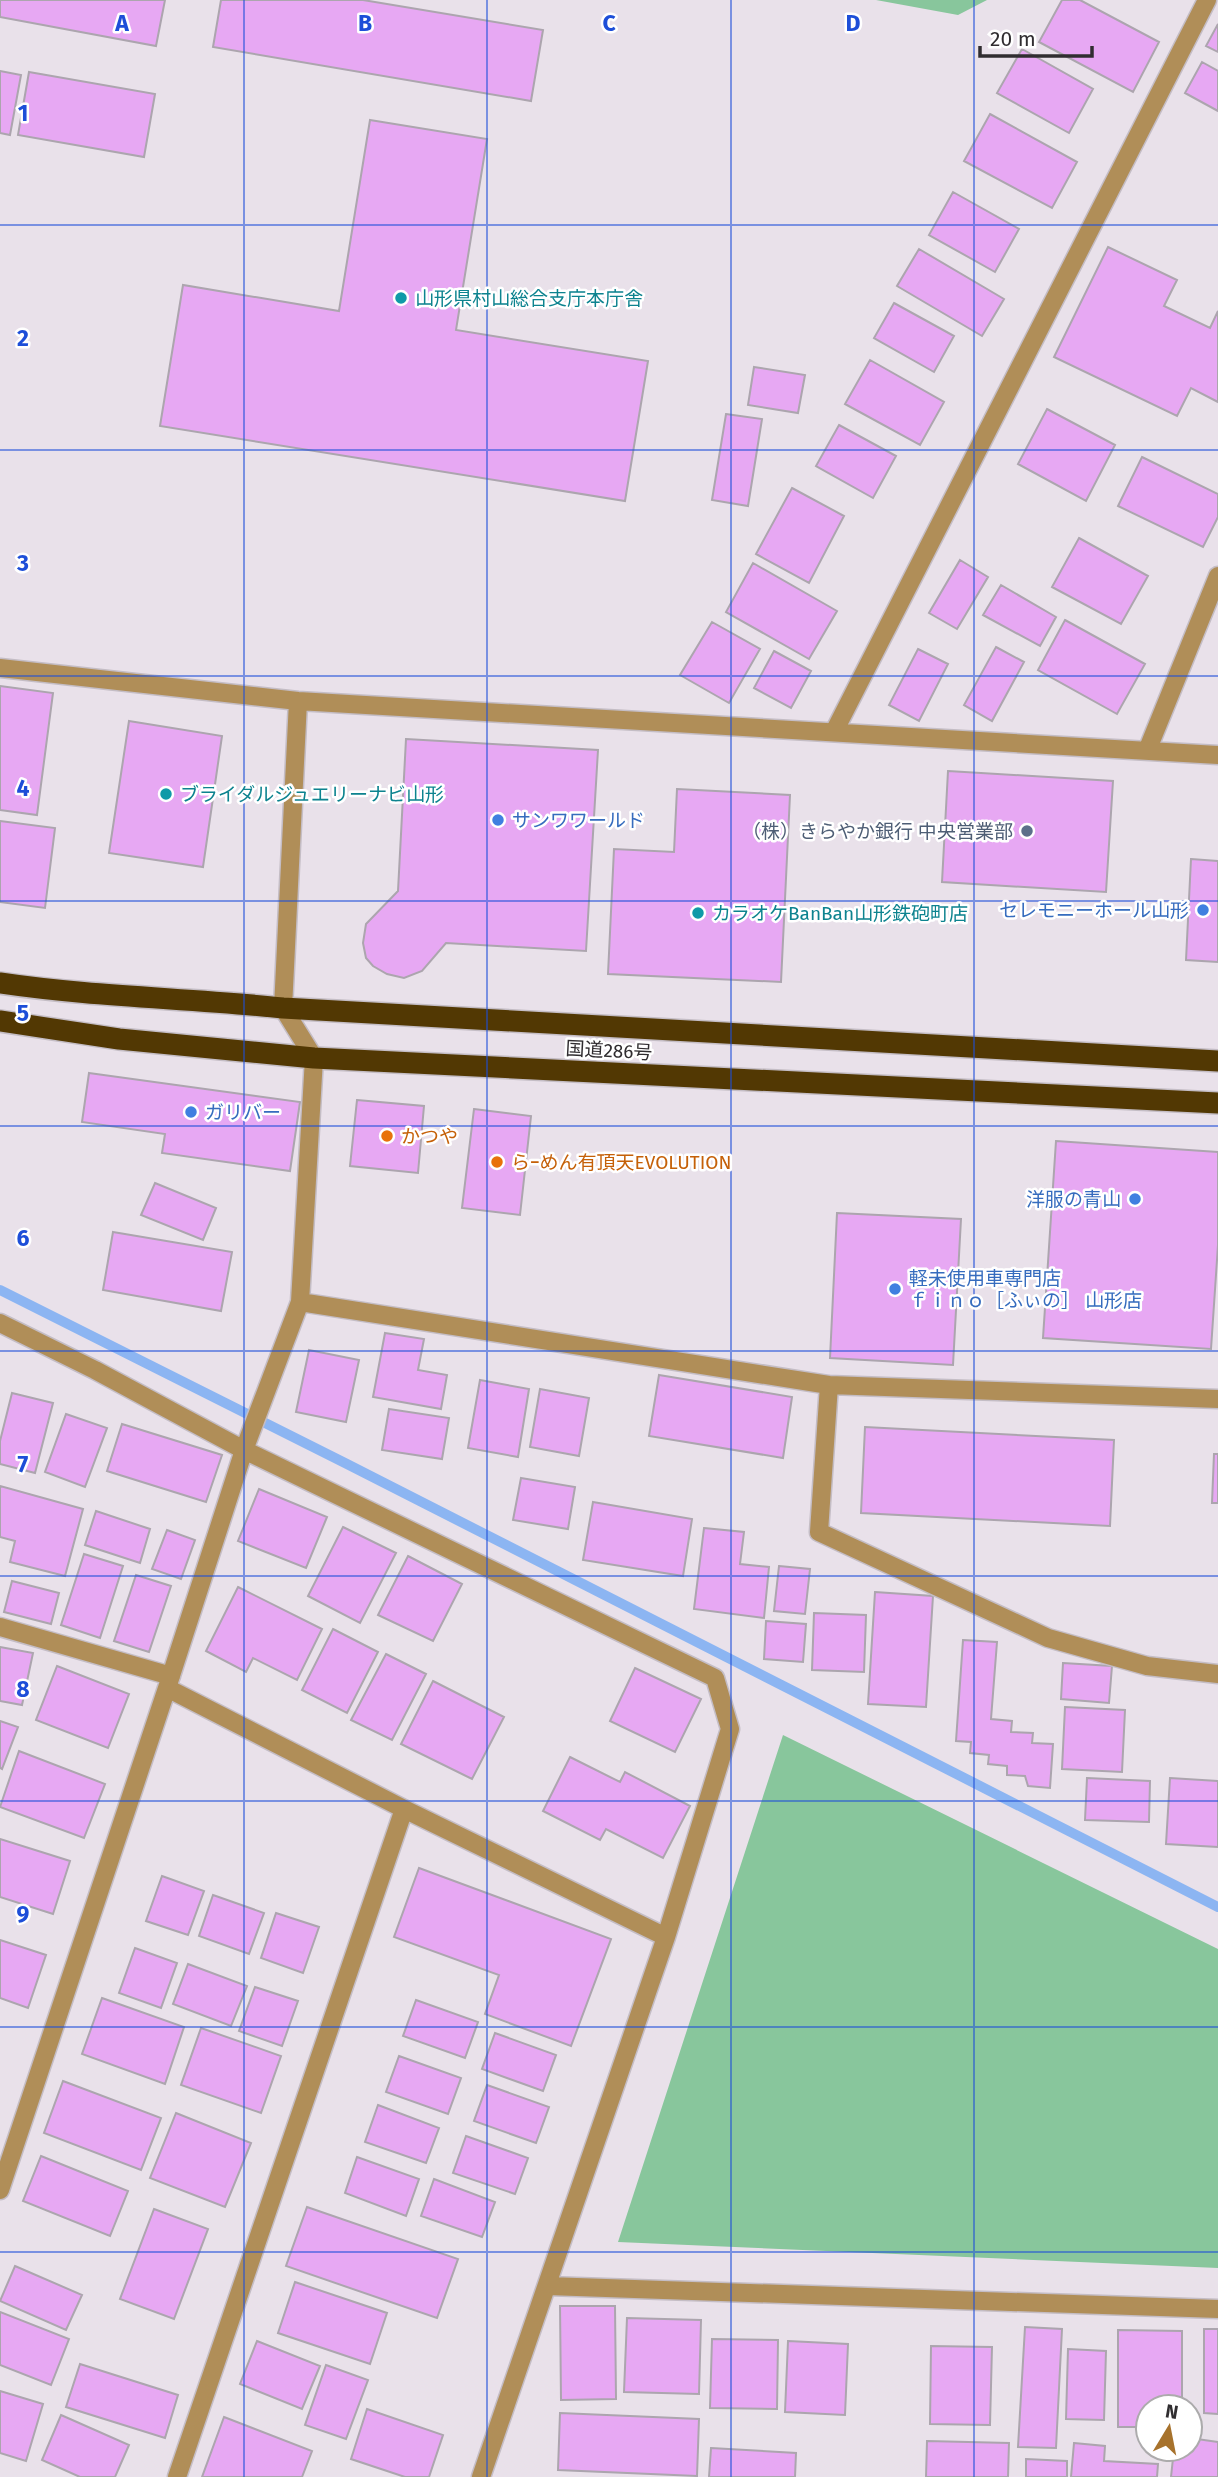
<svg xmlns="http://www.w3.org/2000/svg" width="1218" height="2477" viewBox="0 0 1218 2477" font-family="'Fira Sans','Noto Sans JP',sans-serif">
<rect width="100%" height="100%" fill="#e9e1ea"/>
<!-- green -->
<path fill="#88c69c" d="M876 0H987L958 15Z
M783 1735 1218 1949V2268L618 2242Z"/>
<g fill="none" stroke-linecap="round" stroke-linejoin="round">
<!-- stream -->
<path stroke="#8cb5f2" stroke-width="10" d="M0 1290 347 1464 1218 1907"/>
</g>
<!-- building -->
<path fill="#e7a8f3" stroke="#aca5ae" stroke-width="2" d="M0 0H165L156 46 0 17Z
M221 0H363L543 30 531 101 213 47Z
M1062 0H1080L1159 42 1133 92 1039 42Z
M1218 24V52L1206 46Z
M1022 49 1093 89 1069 133 997 93Z
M1202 62 1218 71V111L1185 93Z
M0 71 21 75 10 135 0 133Z
M29 72 155 94 144 157 18 135Z
M990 114 1077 162 1052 208 964 161Z
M370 120 487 139 456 330 648 361 625 501 160 426 183 285 339 311Z
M953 192 1019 229 995 272 929 235Z
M1108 247 1177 280 1164 306 1210 328 1218 311V402L1191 388 1177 416 1054 357Z
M919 249 1004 299 982 336 897 286Z
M894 303 954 336 934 372 874 338Z
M870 360 944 402 920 445 845 404Z
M754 367 805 375 798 413 748 405Z
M1047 409 1115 445 1086 501 1018 464Z
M726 414 762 419 748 506 712 500Z
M839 425 896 456 873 498 816 466Z
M1142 457 1218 494V517L1203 547 1118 506Z
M792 488 844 516 809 583 756 554Z
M1079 538 1148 576 1121 624 1052 587Z
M960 560 988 577 957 629 929 613Z
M753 563 837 611 809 659 726 612Z
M1001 585 1056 617 1040 646 983 615Z
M1065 620 1145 664 1117 714 1038 670Z
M712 622 760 649 729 703 680 675Z
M996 647 1024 662 992 721 964 705Z
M918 649 948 664 919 721 889 705Z
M774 651 811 671 791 708 754 688Z
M0 686 53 693 37 815 0 810Z
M129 721 222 736 203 867 109 853Z
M406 739 598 750 586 951 446 943 422 971 404 978 387 974 373 966 366 958 363 943 366 924 398 891Z
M948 771 1113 781 1106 892 942 882Z
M677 789 790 795 781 982 608 974 614 849 674 852Z
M0 821 55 828 45 908 0 902Z
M1191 859 1218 861V962L1186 960Z
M89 1073 300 1102 290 1171 162 1153 165 1134 82 1122Z
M357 1100 424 1106 418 1173 350 1166Z
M474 1109 531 1116 520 1215 462 1208Z
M1056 1141 1218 1152V1245L1211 1349 1043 1338Z
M155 1183 216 1208 203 1240 141 1215Z
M837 1213 961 1219 953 1365 830 1358Z
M113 1232 232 1252 221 1311 103 1290Z
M385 1333 424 1339 418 1370 447 1375 441 1409 373 1397Z
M309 1350 359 1360 346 1422 296 1412Z
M659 1375 792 1397 783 1458 649 1436Z
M480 1380 529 1389 518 1457 468 1448Z
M540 1389 589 1398 579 1456 530 1447Z
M12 1393 53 1403 35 1473 0 1464V1441Z
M389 1409 449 1418 442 1459 382 1450Z
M66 1414 107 1428 85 1487 45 1472Z
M122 1424 222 1455 206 1502 107 1471Z
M865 1427 1114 1440 1110 1526 861 1513Z
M1214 1454H1218V1503H1212Z
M521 1478 575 1487 568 1529 513 1520Z
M0 1486 83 1509 65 1576 10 1562 15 1541 0 1537Z
M259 1489 327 1517 306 1568 238 1541Z
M593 1502 692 1519 683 1576 583 1560Z
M96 1511 150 1529 140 1563 85 1545Z
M343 1527 396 1553 360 1623 308 1596Z
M704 1528 744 1532 740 1564 769 1567 764 1618 694 1609Z
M167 1530 195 1540 181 1579 152 1569Z
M84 1554 123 1566 100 1638 61 1625Z
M408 1556 462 1584 433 1641 378 1615Z
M779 1566 810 1569 805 1614 774 1611Z
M136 1575 171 1586 149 1652 114 1641Z
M12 1581 59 1593 51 1624 4 1612Z
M238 1587 322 1629 297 1680 253 1658 246 1672 206 1651Z
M875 1592 933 1596 926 1707 868 1704Z
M814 1613 866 1615 864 1672 812 1670Z
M766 1621 806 1624 803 1662 764 1659Z
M333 1629 378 1652 347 1713 302 1690Z
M963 1640 997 1642 991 1719 1012 1721 1011 1732 1033 1733 1032 1743 1053 1744 1050 1788 1028 1786 1025 1776 1007 1775V1766L988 1764 989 1755 970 1753 971 1742 956 1741Z
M0 1647 33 1653 22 1705 0 1701Z
M386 1654 426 1674 392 1740 351 1720Z
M1063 1663 1112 1666 1109 1703 1061 1699Z
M57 1666 129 1694 108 1748 36 1720Z
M635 1668 701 1699 675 1752 610 1721Z
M433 1681 504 1717 472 1779 401 1744Z
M1065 1707 1125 1710 1122 1772 1062 1769Z
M0 1721 18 1727 2 1769 0 1768Z
M19 1751 105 1784 84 1838 0 1807Z
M570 1757 620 1782 625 1772 690 1806 663 1858 606 1829 600 1840 543 1811Z
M1087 1778 1150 1781 1149 1822 1085 1820Z
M1170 1778 1218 1781V1847L1166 1844Z
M0 1839 70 1861 53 1914 0 1897Z
M419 1868 611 1939 571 2046 485 2014 499 1975 394 1937Z
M162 1876 204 1891 188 1935 146 1921Z
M213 1895 264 1913 249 1954 199 1936Z
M276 1913 319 1927 303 1973 261 1958Z
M0 1940 46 1955 28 2008 0 1998Z
M135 1948 177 1963 161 2008 119 1993Z
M188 1964 247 1986 231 2026 173 2004Z
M255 1987 298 2001 282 2046 239 2031Z
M102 1998 184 2027 165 2084 82 2054Z
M416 2000 478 2022 465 2058 403 2036Z
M201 2028 281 2056 261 2113 181 2085Z
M495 2033 556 2055 543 2091 482 2069Z
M399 2056 461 2078 448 2114 386 2092Z
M63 2081 161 2118 141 2170 44 2133Z
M487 2085 549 2107 536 2143 474 2121Z
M378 2105 439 2128 426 2163 365 2142Z
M176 2113 251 2143 225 2207 150 2178Z
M466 2136 528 2158 515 2194 453 2173Z
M41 2156 128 2191 110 2236 23 2201Z
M357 2157 419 2179 406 2216 345 2193Z
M434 2179 495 2202 482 2237 421 2216Z
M307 2207 458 2259 437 2318 286 2266Z
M154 2209 208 2229 174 2319 120 2299Z
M15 2266 82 2295 66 2330 0 2301Z
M295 2282 387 2313 370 2364 278 2333Z
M560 2306H615L616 2399 561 2400Z
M0 2312 69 2339 51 2385 0 2365Z
M627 2318 701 2320 699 2394 624 2392Z
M1025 2327 1062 2329 1056 2448 1018 2447Z
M1204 2329H1218V2414L1204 2413Z
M1118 2330 1182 2331V2407H1148V2427H1118Z
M712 2339 778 2340 777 2409 710 2408Z
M257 2341 320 2366 302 2409 240 2384Z
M788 2341 848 2344 845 2415 785 2412Z
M931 2346 992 2347 990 2425 930 2424Z
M1068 2349 1106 2351 1104 2420 1066 2419Z
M80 2364 178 2395 165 2438 66 2407Z
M326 2365 368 2380 346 2439 305 2425Z
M0 2391 43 2404 26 2461 0 2453Z
M367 2409 443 2435 429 2477H405L351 2459Z
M560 2413 699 2419 697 2476 558 2470Z
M61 2415 129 2445 115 2477H80L42 2460Z
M224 2417 312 2451 302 2477H202Z
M1190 2438 1218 2442V2477H1171L1174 2449H1190Z
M927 2441 1009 2443 1008 2477H926Z
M1074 2443 1105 2446 1104 2461 1158 2464 1157 2477H1071Z
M711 2448 796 2453 795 2477H709Z
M1026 2459 1067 2461V2477H1026Z"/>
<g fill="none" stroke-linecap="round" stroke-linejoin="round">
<defs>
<path id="minor" d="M0 668 298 701 1218 755
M298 701 283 1008 314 1058 300 1302 829 1385 1218 1399
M834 732 1207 0
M1147 751 1218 576
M0 1323 95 1370 244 1450 715 1678 730 1729 666 1937 481 2477
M829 1385 819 1532 1048 1638 1147 1666 1218 1674
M0 1627 171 1676
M167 1688 404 1809 666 1937
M0 2190 167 1688 244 1450 300 1302
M548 2286 1218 2309
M177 2477 404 1809"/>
<path id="highway" d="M0 983C94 997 189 998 283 1008L1218 1061
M0 1021 119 1039 314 1058 1218 1103"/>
</defs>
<!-- minor casing -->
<use href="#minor" stroke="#c4bdc5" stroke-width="21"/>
<!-- highway casing -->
<use href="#highway" stroke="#c4bdc5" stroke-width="24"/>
<!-- minor -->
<use href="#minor" stroke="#b08e58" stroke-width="18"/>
<!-- highway -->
<use href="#highway" stroke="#523803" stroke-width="21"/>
</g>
<!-- grid -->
<path fill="none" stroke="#1d4ed8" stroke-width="2" stroke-opacity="0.55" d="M244 0V2477M487 0V2477M731 0V2477M974 0V2477M0 225H1218M0 450H1218M0 676H1218M0 901H1218M0 1126H1218M0 1351H1218M0 1576H1218M0 1801H1218M0 2027H1218M0 2252H1218"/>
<!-- markers -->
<g fill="#0f9aa8" stroke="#fff" stroke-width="2.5">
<circle cx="401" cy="298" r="7"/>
<circle cx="166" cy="794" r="7"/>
<circle cx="698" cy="913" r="7"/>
</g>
<g fill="#3f7fe0" stroke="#fff" stroke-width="2.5">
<circle cx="498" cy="820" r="7"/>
<circle cx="1203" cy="910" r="7"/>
<circle cx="191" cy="1112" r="7"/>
<circle cx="1135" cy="1199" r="7"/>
<circle cx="895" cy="1289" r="7"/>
</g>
<circle fill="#5c6f8a" stroke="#fff" stroke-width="2.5" cx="1027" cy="831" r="7"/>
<g fill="#e8710a" stroke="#fff" stroke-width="2.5">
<circle cx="387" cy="1136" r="7"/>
<circle cx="497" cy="1162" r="7"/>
</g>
<g text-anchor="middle" stroke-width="5" stroke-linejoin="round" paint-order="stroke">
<!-- culture labels -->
<g font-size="19" fill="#0d838f" stroke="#fff" text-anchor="start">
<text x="415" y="305">山形県村山総合支庁本庁舎</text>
<text x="180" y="801">ブライダルジュエリーナビ山形</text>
<text x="712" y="920">カラオケBanBan山形鉄砲町店</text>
</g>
<!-- shop labels -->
<g font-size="19" fill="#366cbe" stroke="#fff" text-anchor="start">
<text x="512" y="827">サンワワールド</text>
<text x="1189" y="917" text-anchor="end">セレモニーホール山形</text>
<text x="205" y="1119">ガリバー</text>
<text x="1121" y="1206" text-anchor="end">洋服の青山</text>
<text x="909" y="1285">軽未使用車専門店<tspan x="909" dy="22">ｆｉｎｏ［ふぃの］ 山形店</tspan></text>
</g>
<!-- service labels -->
<g font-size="19" fill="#4e5e75" stroke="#fff" text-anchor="end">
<text x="1013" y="838">（株）きらやか銀行 中央営業部</text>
</g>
<!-- street labels -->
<g font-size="19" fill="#302d30" stroke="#fff">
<text transform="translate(609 1050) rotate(3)" y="7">国道286号</text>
</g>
<!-- food labels -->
<g font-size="19" fill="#c56008" stroke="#fff" text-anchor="start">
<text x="401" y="1143">かつや</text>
<text x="511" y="1169">らｰめん有頂天EVOLUTION</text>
</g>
</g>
<g font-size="23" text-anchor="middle" font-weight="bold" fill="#1d4ed8" stroke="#fff" stroke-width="5" stroke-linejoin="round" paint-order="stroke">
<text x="122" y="31">A</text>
<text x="365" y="31">B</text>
<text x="609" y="31">C</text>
<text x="853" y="31">D</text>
<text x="23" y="121">1</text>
<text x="23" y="346">2</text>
<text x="23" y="571">3</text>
<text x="23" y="796">4</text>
<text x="23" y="1021">5</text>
<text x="23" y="1246">6</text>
<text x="23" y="1472">7</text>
<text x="23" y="1697">8</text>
<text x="23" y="1922">9</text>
</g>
<!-- north arrow -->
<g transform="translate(1169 2428) rotate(10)"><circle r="33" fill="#ffffff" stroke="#acabac" stroke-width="2"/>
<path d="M0-5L12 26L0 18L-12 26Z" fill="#a7722c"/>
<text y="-10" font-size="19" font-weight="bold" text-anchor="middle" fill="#302d30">N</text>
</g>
<!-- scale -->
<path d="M980 46v10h112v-10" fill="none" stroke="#302d30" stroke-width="3.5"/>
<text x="990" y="46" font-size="21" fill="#302d30" stroke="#ffffff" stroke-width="5" paint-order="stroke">20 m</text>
</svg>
